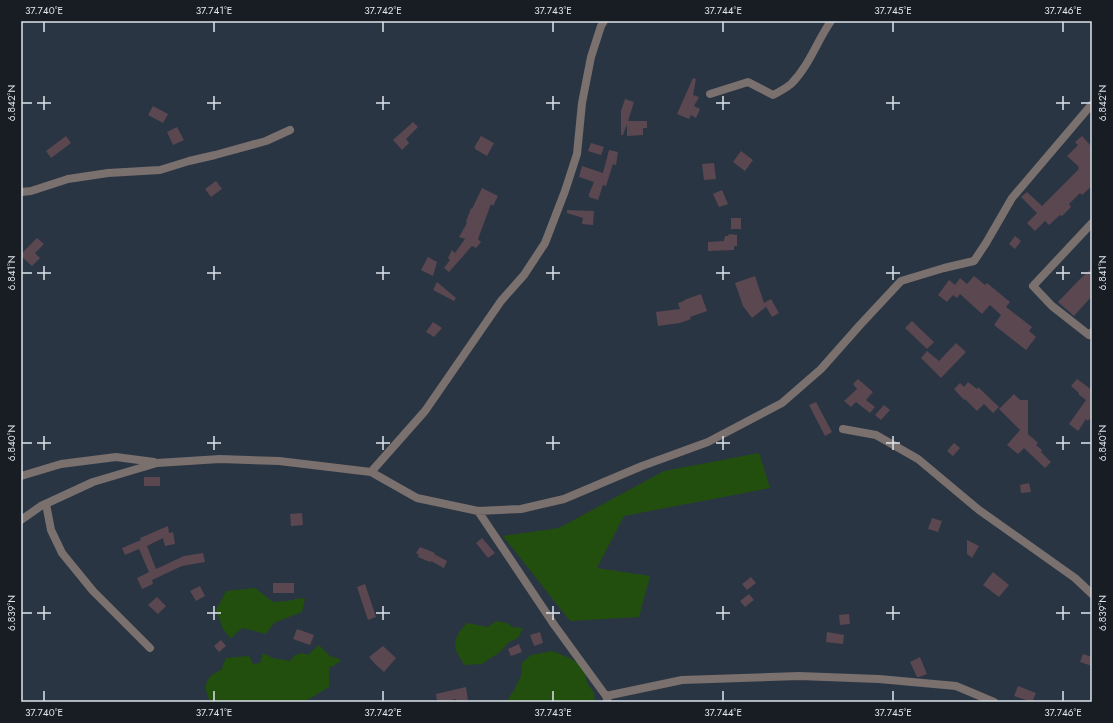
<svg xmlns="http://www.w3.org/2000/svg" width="1113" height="723" viewBox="0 0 1113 723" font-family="Jost,sans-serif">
<rect width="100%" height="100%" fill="#2a3543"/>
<!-- green -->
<path fill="#224f0e" d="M759 453 770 488 624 516 597 568 650 576 639 617 570 621 503 536 559 528 664 471Z
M255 588 273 602 287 601 301 598 305 599 302 612 274 623 266 634 243 628 236 633 231 639 223 629 216 610 226 591Z
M496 621 507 623 512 627 523 628 518 638 509 642 500 652 482 664 464 665C462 660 458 655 456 650 453 639 460 630 467 623L488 627Z
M319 645 330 656 342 660 333 666 329 667V687L304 702H210C209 698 206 693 206 689 205 679 213 673 221 670L226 658 249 656 253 664 260 663 263 653 273 658 290 661 295 655 303 653 308 655Z
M552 651 572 659 585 670 587 683 594 693 595 702H506L514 690 521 676 522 663 531 655Z"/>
<!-- building -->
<path fill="#5a4750" d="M693 78 696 79 693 95 699 97 694 106 700 109 696 118 691 115 689 119 677 114Z
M625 99 634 102 628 121H647V128H643V135L627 136V124L623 135H621V111Z
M153 106 168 114 163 123 148 115Z
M413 122 418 127 406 139 409 143 402 150 393 140Z
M177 127 184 140 173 145 167 132Z
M66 136 71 143 51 158 46 151Z
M481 136 494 143 487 156 475 149V146Z
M1082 136 1092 147V186L1082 195 1080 193 1069 204 1071 207 1062 216 1060 215 1049 225 1045 221 1035 231 1027 223 1037 213 1021 197 1027 192 1042 206 1079 169 1078 168 1079 167 1067 156 1078 145 1075 142Z
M591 143 604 147 601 155 588 151Z
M609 150 618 152 616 165 613 164 606 186 603 185 598 200 589 197V194L594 182 579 177 582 166 603 173Z
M741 151 753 160 745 171 733 162Z
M714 163 716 179 704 180 702 164Z
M216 181 222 189 211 197 205 189Z
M482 188 498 196 493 206 491 204 478 239 481 242 476 248 472 246 449 272 444 268 450 260 448 258 452 250 455 253 465 239 459 237 467 223 466 222 471 208 472 209Z
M722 190 728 204 719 207 713 194Z
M567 210 594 211 593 225 582 224 583 218 567 213Z
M731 218H741V229H731Z
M729 234 737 235V246H734V250L708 251V242L724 241 725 236H728Z
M1015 236 1021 241 1015 249 1009 244Z
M37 238 44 244 35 253 40 258 32 266 21 256V254Z
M428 257 437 262 433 276 421 270Z
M1092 268V296L1074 316 1058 302 1079 280Z
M755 276 764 303 771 299 779 313 772 317 765 305 766 307 752 318 743 306 735 283Z
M974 276 985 285 987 283 1010 302 1006 307 1032 327 1029 331 1036 337 1026 350 994 325 1001 315 990 305 982 314 960 294 957 298 953 295 947 302 938 295 949 280 955 285 960 278 967 284Z
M437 282 456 298 454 301 433 290Z
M701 294 707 311 690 317 691 319 680 323 658 326 656 312 680 309 678 303 684 301V300Z
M912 321 934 342 927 349 905 328Z
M433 322 442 328 434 337 426 332Z
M956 343 966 352 941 378 921 358 927 351 939 361Z
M858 379 873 392 866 400 875 407 870 413 856 402 851 407 844 401 857 389 853 384Z
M1077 379 1092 390V416L1088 421 1086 419 1078 431 1069 424 1086 400 1078 394 1079 393 1071 386Z
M968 382 977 389 978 387 999 407 993 413 984 404 977 411 965 399 964 400 954 389 960 383 964 387Z
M1014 394 1020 400H1028V434L1038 443 1036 445 1042 450 1041 452 1051 462 1045 468 1024 448 1018 454 1007 445 1020 430 999 409Z
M816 402 832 432 825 436 809 405Z
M884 405 890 410 881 420 875 415Z
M954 443 960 448 953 456 947 451Z
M144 477H160V486H144Z
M1029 483 1031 492 1021 493 1020 485Z
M302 513 303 525 291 526 290 514Z
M932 518 942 521 938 532 928 529Z
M168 526 169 533 173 532 175 544 165 546 163 538 147 546 156 569 184 556 203 553 205 562 182 566 152 580 153 584 142 589 137 578 149 572 139 549 125 555 122 548 141 540 140 538Z
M482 538 495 553 488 558 476 543Z
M967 540 979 546 972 558 967 554Z
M420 547 435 553 434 554 447 561 444 568 431 561 430 562 418 557 419 555 416 553Z
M993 572 1009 585 999 597 983 585Z
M751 577 756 583 747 590 742 584Z
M273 583H294V593H273Z
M365 584 376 617 368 620 357 587Z
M200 586 205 596 196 601 190 591Z
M749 594 754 600 745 607 740 601Z
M157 597 166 606 158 614 148 605Z
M849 614 850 624 840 625 839 615Z
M297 629 314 635 310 645 293 639Z
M540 632 543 643 534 646 530 635Z
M827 632 844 635 843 644 826 642Z
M221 640 226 646 219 652 214 646Z
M519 644 522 652 511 656 508 649Z
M383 646 396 658 384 672 376 665 369 657Z
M1083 654 1092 657V666L1080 662Z
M920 657 927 674 919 677H917L910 662Z
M1018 686 1036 693 1032 702 1014 696Z
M466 687 468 700 456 702V699L443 702H437L436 694Z"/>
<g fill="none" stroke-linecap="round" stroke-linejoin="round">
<!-- street -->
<path stroke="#7a706e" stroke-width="8" d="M710 94 748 82 773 95C779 92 786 88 791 84 809 66 817 41 831 21
M21 192 31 191 68 179 108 173 160 170 189 161 215 155 266 141 290 130
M1092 223 1033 286 1052 306 1089 335 1092 332
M843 429 876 435 918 459 979 510 1075 578 1092 594
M371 472 425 411 501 301 524 275 545 243 565 191 577 154 582 103 591 57 601 26 604 21
M21 476 61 464 116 457 154 462
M46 504 51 530 62 553 93 591 150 648
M478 511 555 626 606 696 608 702
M21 520 41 506 93 482 157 463 220 459 279 461 371 472 417 498 478 511 521 509 564 499 642 466 708 442 782 403 821 369 860 325 901 281 944 268 974 261 986 243 1012 198 1092 104
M606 696 682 680 799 676 879 679 956 686 994 702"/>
</g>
<!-- ticks -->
<path fill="none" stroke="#dde4ec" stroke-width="1.5" d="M44 22V32M214 22V32M383 22V32M553 22V32M723 22V32M893 22V32M1063 22V32M44 96V110M214 96V110M383 96V110M553 96V110M723 96V110M893 96V110M1063 96V110M22 103H32M37 103H51M207 103H221M376 103H390M546 103H560M716 103H730M886 103H900M1056 103H1070M1081 103H1091M44 266V280M214 266V280M383 266V280M553 266V280M723 266V280M893 266V280M1063 266V280M22 273H32M37 273H51M207 273H221M376 273H390M546 273H560M716 273H730M886 273H900M1056 273H1070M1081 273H1091M44 436V450M214 436V450M383 436V450M553 436V450M723 436V450M893 436V450M1063 436V450M22 443H32M37 443H51M207 443H221M376 443H390M546 443H560M716 443H730M886 443H900M1056 443H1070M1081 443H1091M44 606V620M214 606V620M383 606V620M553 606V620M723 606V620M893 606V620M1063 606V620M22 613H32M37 613H51M207 613H221M376 613H390M546 613H560M716 613H730M886 613H900M1056 613H1070M1081 613H1091M44 691V701M214 691V701M383 691V701M553 691V701M723 691V701M893 691V701M1063 691V701"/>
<!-- border -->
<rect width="1113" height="723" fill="none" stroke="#171d23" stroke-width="44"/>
<rect x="22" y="22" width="1069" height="679" fill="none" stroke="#dde4ec" stroke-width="1.5"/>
<g font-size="10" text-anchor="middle" fill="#dde4ec">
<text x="44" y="14">37.740°E</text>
<text x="214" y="14">37.741°E</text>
<text x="383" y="14">37.742°E</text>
<text x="553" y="14">37.743°E</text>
<text x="723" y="14">37.744°E</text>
<text x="893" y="14">37.745°E</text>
<text x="1063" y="14">37.746°E</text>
<text transform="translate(11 103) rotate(-90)" y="4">6.842°N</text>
<text transform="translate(1102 103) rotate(-90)" y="4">6.842°N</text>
<text transform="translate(11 273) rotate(-90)" y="4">6.841°N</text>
<text transform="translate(1102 273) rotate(-90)" y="4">6.841°N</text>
<text transform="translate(11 443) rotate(-90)" y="4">6.840°N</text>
<text transform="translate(1102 443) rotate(-90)" y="4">6.840°N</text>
<text transform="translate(11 613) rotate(-90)" y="4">6.839°N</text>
<text transform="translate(1102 613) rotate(-90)" y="4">6.839°N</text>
<text x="44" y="716">37.740°E</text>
<text x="214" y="716">37.741°E</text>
<text x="383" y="716">37.742°E</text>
<text x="553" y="716">37.743°E</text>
<text x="723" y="716">37.744°E</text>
<text x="893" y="716">37.745°E</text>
<text x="1063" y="716">37.746°E</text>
</g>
</svg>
